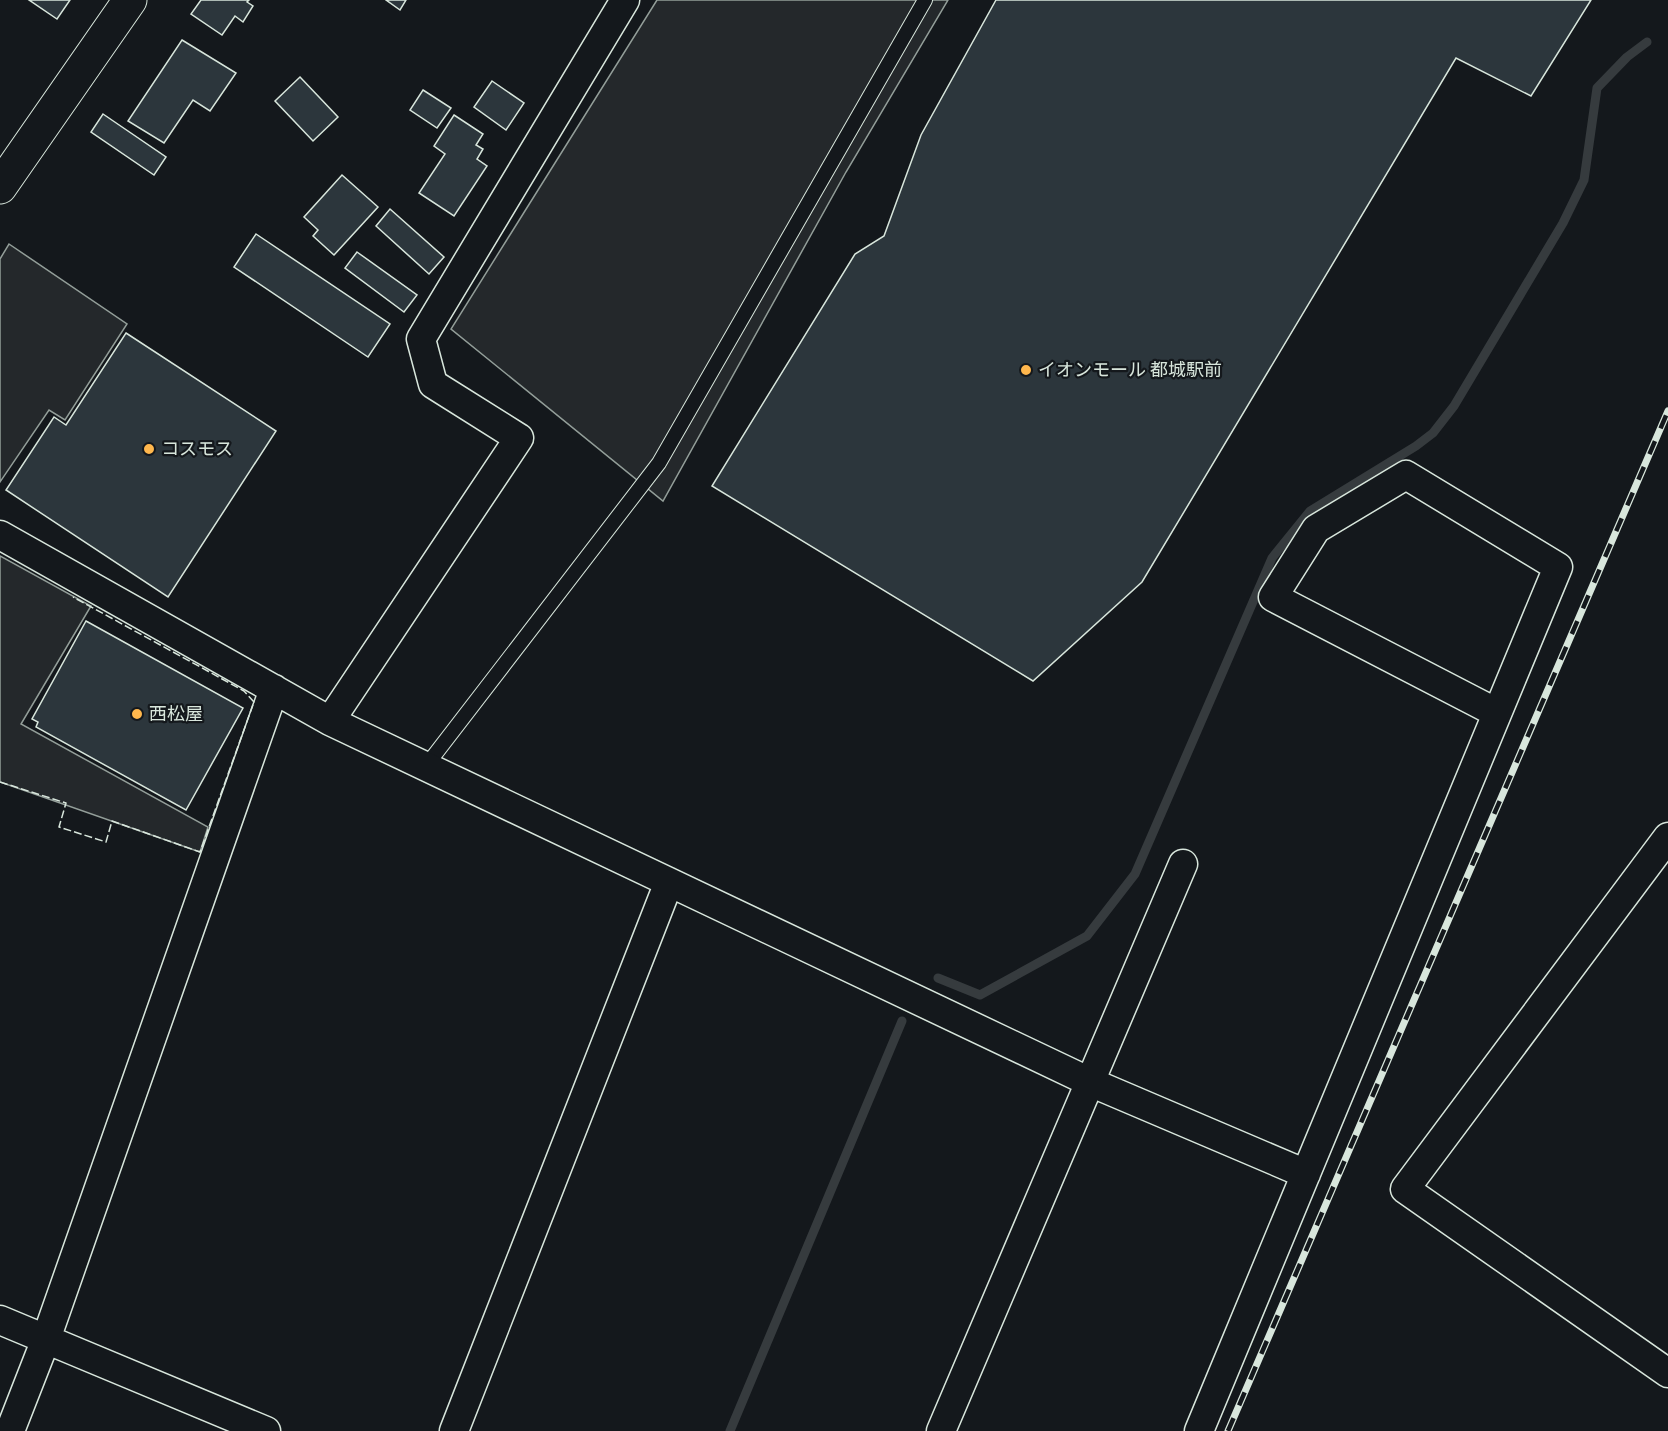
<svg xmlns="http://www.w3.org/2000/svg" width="1668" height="1431" viewBox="0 0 1668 1431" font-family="Signika,'Noto Sans JP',sans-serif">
<rect width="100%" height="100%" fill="#14181c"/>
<!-- parking -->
<path fill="#24282b" stroke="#939e99" stroke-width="1.5" d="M657 0H948L846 172 663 501 451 329Z
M9 244 127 324 65 420 49 410 0 482V259Z
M0 556 91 606 21 724 208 827 200 852 0 782Z"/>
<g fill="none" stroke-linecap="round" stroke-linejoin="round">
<!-- stream -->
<path stroke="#363b3e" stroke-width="9" d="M938 978 980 995 1087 936 1135 874 1272 558 1310 511 1416 446 1433 433 1454 406 1563 223 1584 180 1597 88 1627 57 1647 42
M730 1431 902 1021"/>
</g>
<!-- building -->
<path fill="#2c363c" stroke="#d8e6dc" stroke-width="1.5" d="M29 0H70L57 19Z
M201 0H249L247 2 253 6 243 22 235 16 222 35 191 14Z
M386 0H406L400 10Z
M996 0H1591L1531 96 1456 58 1142 582 1033 681 712 486 855 254 884 236 921 135Z
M182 40 236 73 210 111 193 100 164 143 128 121Z
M300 77 338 117 313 141 275 101Z
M492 81 524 103 506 130 474 107Z
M423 90 451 108 437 128 410 110Z
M103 114 166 157 154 175 91 132Z
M454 115 483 134 476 145 483 149 477 159 487 166 454 216 419 193 445 154 434 146Z
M342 175 378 207 334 255 313 236 318 230 304 217Z
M390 209 444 257 429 274 376 226Z
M256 234 390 324 368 357 234 267Z
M357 252 417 295 404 312 345 268Z
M126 333 276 431 168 597 6 490 54 417 66 425Z
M86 621 243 708 186 810 36 727 38 722 32 719Z"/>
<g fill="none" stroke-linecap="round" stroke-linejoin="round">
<defs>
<path id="lane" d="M426 766 659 463 925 0"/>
<path id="street" d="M0 535 330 721 1090 1082 1306 1174
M330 721 519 438 433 384 421 339 625 0
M1668 837 1405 1189 1668 1373
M0 1320 266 1431
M10 1431 46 1339 274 689
M454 1431 669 882
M941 1431 1183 864
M1199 1431 1558 567 1406 475 1316 529 1273 597 1497 713"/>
<path id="secondary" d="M0 187 130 0"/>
</defs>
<!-- lane casing -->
<use href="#lane" stroke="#d8e6dc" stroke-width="16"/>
<!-- street casing -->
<use href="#street" stroke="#d8e6dc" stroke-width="31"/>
<!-- secondary casing -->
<use href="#secondary" stroke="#d8e6dc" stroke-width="35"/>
<!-- lane -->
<use href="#lane" stroke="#14181c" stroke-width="14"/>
<!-- street -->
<use href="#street" stroke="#14181c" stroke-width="28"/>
<!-- secondary -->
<use href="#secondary" stroke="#14181c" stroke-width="33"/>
<defs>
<path id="rail" d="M1228 1431 1668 411"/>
</defs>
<!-- rail casing -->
<use href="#rail" stroke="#d8e6dc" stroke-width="7"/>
<!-- rail -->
<use href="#rail" stroke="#14181c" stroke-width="4.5" stroke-dasharray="14" stroke-linecap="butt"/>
<!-- fence -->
<path stroke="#d8e6dc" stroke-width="1.5" stroke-dasharray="8 3" stroke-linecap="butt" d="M0 782 66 803 59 827 106 842 112 821 200 852 254 702 244 691 73 597"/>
</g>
<!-- markers -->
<g fill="#ffb74d" stroke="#14181c" stroke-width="2">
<circle cx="1026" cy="370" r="6"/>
<circle cx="149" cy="449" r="6"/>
<circle cx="137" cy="714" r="6"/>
</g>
<g text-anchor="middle" stroke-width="4.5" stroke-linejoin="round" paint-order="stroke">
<!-- poi labels -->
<g font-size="18" fill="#d8e6dc" stroke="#14181c" text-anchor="start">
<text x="1038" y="376">イオンモール 都城駅前</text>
<text x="161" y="455">コスモス</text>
<text x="149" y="720">西松屋</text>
</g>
</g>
</svg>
